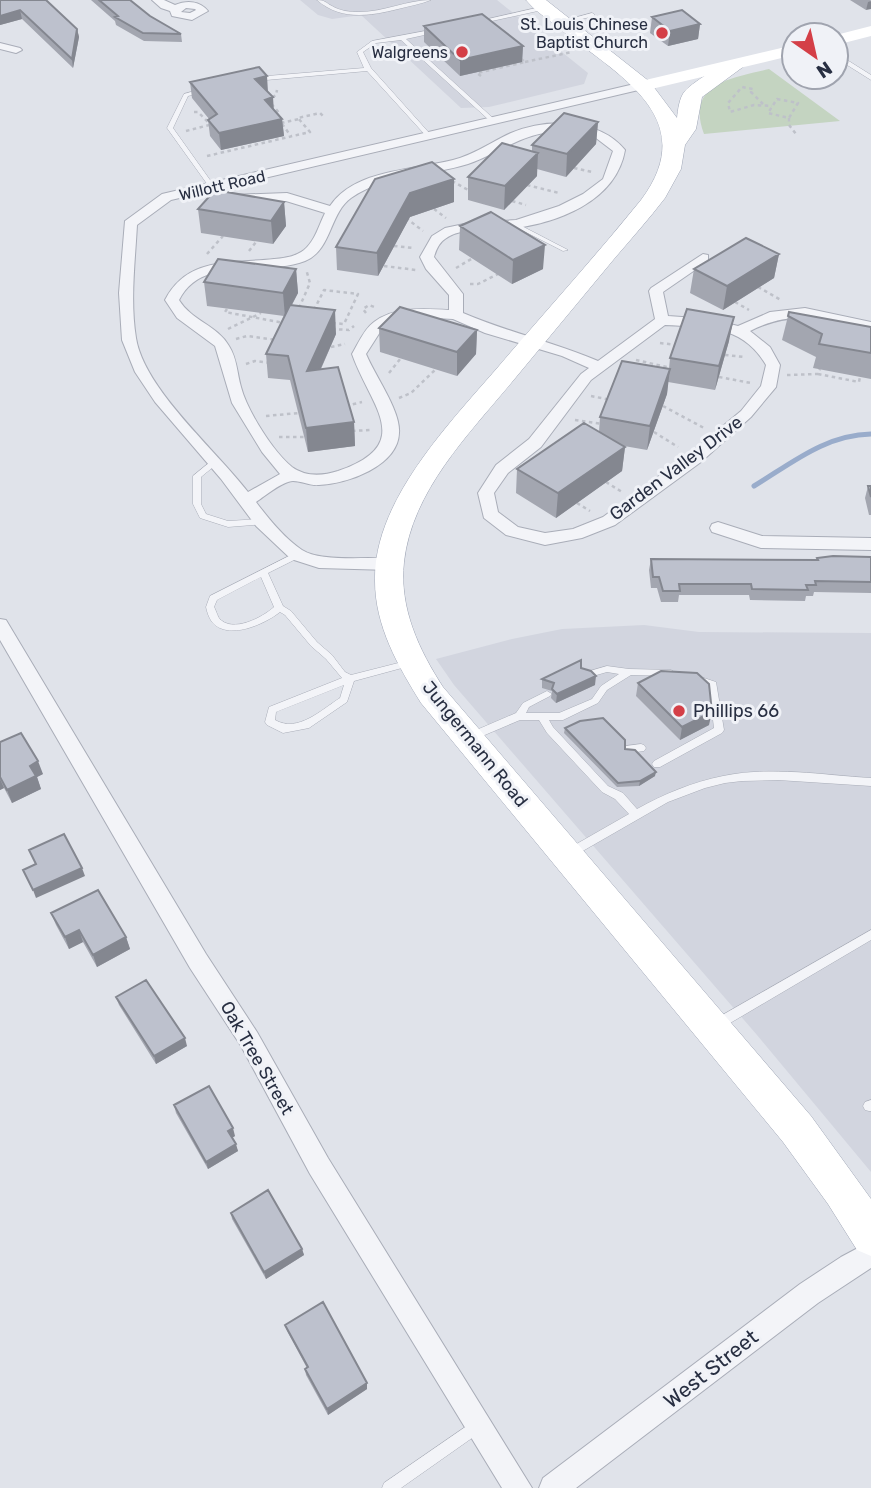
<svg xmlns="http://www.w3.org/2000/svg" width="871" height="1488" font-family="Rubik,sans-serif">
  <style>
    .built { fill: #d2d5df }
    .green { fill: #c4d4c1 }
    .lines { fill: none; stroke-linecap: round; stroke-linejoin: round }
    .stream { stroke: #99accb; stroke-width: 5 }
    .service-casing { stroke: #a9adb8; stroke-width: 1 }
    .minor-casing { stroke: #a9adb8; stroke-width: 2 }
    .primary-casing { stroke: #9fa6b6; stroke-width: 1 }
    .path { stroke: #bec1c9; stroke-width: 2.5; stroke-dasharray: 3.5 3.5; stroke-linecap: butt }
    .service { fill: #f3f4f8; fill-rule: evenodd }
    .minor { fill: #f3f4f8; fill-rule: evenodd }
    .secondary { fill: #fff; fill-rule: evenodd }
    .primary { fill: #fff; fill-rule: evenodd }
    .wall { fill: #a3a6b0 }
    .shaded-wall { fill: #848790 }
    .building { fill: #bdc1cd; stroke: #848790; stroke-width: 2 }
    .poi-dot { fill: #d43f47; stroke: #f0f2f7; stroke-width: 2.5 }
    .labels { text-anchor: middle; stroke-width: 6; stroke-linejoin: round; paint-order: stroke }
    .far-poi-label { font-size: 16px; fill: #282f42; stroke: #f0f2f7; text-anchor: end }
    .far-street-label { font-size: 16px; fill: #282f42; stroke: #f0f2f7 }
    .street-label { font-size: 18px; fill: #282f42; stroke: #f0f2f7 }
    .poi-label { font-size: 18px; fill: #282f42; stroke: #f0f2f7; text-anchor: start }
    .near-street-label { font-size: 21px; fill: #282f42; stroke: #f0f2f7 }
  </style>
  <rect width="100%" height="100%" fill="#e0e3ea"/>
  <path class="built" d="M300,0H497L588,73L584,84L489,107L461,108L361,15L332,19L318,15Z
    M644,625L699,632L871,633V1172L757,1035L454,685L436,659L512,639L562,629Z"/>
  <path class="green" d="M769,69L840,121L704,134C685,83 732,78 769,69Z"/>
  <g class="lines">
    <path class="stream" d="M754,486C792,463 825,435 871,434"/>
    <defs>
      <path id="service" d="M317,0C325,0 326,3 332,6C340,11 350,12 359,12C384,12 407,0 431,0C421,4 409,6 398,9C370,16 341,21 317,0Z
        M545,6L547,7V9L478,24L475,22Z
        M592,13L594,14V16L562,24L559,22Z
        M436,29L439,31L438,32L406,39L494,119V121H490L401,40L376,43L363,52L371,68L431,135V137H427L367,71L255,81L252,79L255,77L364,68L357,52L372,41Z
        M836,53L871,75V80L836,58Z
        M202,89L205,91L204,92L188,96L173,128L215,187L212,189L210,188L167,128L184,94Z
        M512,223H516L568,250L563,251L512,225Z
        M215,458L218,459V463L201,477V504L206,514L228,521L262,519L265,520L266,522L265,524L228,527L200,518L193,504V476Z
        M297,552L301,555L300,557L268,573L283,606L291,611L317,642L332,655L345,672L351,675L410,660L415,663L413,665L354,681L347,702L309,728L283,733L267,725L265,722L269,707L342,678L326,659L311,646L285,615L280,612C265,624 228,641 212,622C209,618 207,612 206,607L210,596ZM261,577L274,607C263,617 232,634 219,618C218,617 215,608 214,607L217,600ZM344,685L340,698C321,710 298,733 275,720L276,712Z
        M607,666L629,669L671,670L676,673L671,676L631,675L607,690L598,703L563,720H549L553,727L608,786L623,793L637,809C664,794 693,782 723,776C771,766 823,775 871,778V786L778,780L742,781L725,783L705,788L668,802L574,856L570,857L566,856L565,853L566,850L629,814L615,799L602,792L547,733L539,720H520L473,740H467L465,737L467,734L516,713L523,703L547,691L552,694L550,696L529,707L526,713H559L592,699L601,686L619,674L607,672L586,678L581,675L583,673Z
        M692,674L716,682L724,730L722,733L660,767H654L652,764L654,761L714,728L709,686L689,679L687,677L689,675Z
        M641,744L644,745L646,748L644,751L629,753L626,752L624,749L626,746Z
        M871,930V940L720,1029L716,1030L712,1029L710,1025L712,1021Z
        M871,1100V1111H869L865,1110L863,1106L865,1102Z
        M477,1419L482,1421L484,1426L482,1431L401,1488H382L384,1483Z"/>
      <path id="minor" d="M152,0H164L175,5C187,0 200,1 208,11L192,20L172,16L170,11L161,8ZM186,8L195,9L196,10L190,13L181,12Z
        M0,43L20,48L22,50L16,53L0,49Z
        M643,82L647,84V88L171,200L137,225C135,262 130,301 136,338C144,389 216,450 248,492L280,474L262,452L232,403L215,346L177,318L165,300C188,256 230,264 274,259C284,258 295,257 304,250C315,241 319,225 325,213L286,201L236,202L230,198L231,195L287,193L330,206C355,169 414,170 453,160C474,155 491,142 511,133C547,118 599,118 625,150C616,202 556,224 508,229C488,232 462,226 445,239C439,243 436,250 434,257L463,294V313C507,332 554,342 598,361L655,319L649,291L651,288L703,254L708,255V261L663,292L668,316L710,319L738,326L770,312L805,308L871,322V331C824,320 796,308 750,331L770,347L780,365L776,387L751,417L701,462L615,525L582,538L545,545L506,535L484,518L478,493L496,465L529,439L581,374L589,368L562,356L485,333L453,319L417,317L399,321L382,329L366,354C375,376 401,411 399,433C398,466 347,484 319,485C310,486 302,481 293,481C283,481 265,496 256,502C268,518 284,538 302,550C320,562 368,557 390,558L399,564L390,570L319,568L291,559L256,526L221,479L155,402L135,372L122,340L119,293L125,221L162,194ZM562,131L596,138L613,151L603,179L583,194L559,206L516,220L469,223L445,228L432,236L420,257L426,269L449,295V310C424,309 395,306 374,322C364,329 358,344 352,354C370,406 417,444 338,471C322,476 306,477 292,467C273,452 247,410 241,387C237,373 237,358 229,346C217,325 192,321 179,300C202,254 264,277 305,261C332,250 329,214 351,198C385,174 430,176 468,164C503,152 522,132 562,131ZM665,325C706,327 743,325 766,365L761,386L741,411L689,454L603,517L573,529L545,533L518,527L498,512L494,493L508,473L541,447L591,380Z
        M718,522L762,536L871,538V550L761,548L712,532L710,528L712,524Z
        M0,619L6,620L206,954L257,1032L328,1158L532,1488H502L310,1174L241,1046L190,968L0,640Z
        M871,1241V1268L818,1303L602,1468L576,1488H539L543,1478L800,1284L841,1257Z"/>
      <path id="primary" d="M526,0H546L650,82L677,118C678,110 679,98 685,91C694,81 732,57 745,60L747,64L702,97L696,129L685,145L681,169L665,198C649,219 631,239 614,259C580,300 546,341 512,382C468,435 412,491 404,562C399,608 419,650 443,687L811,1116L871,1199V1256L857,1250L828,1204L783,1142L421,703C398,666 375,626 375,581C373,496 459,414 510,353C554,302 599,252 641,200C704,116 614,73 555,25C545,17 534,10 526,0Z"/>
    </defs>
    <use href="#service" class="service-casing"/>
    <use href="#minor" class="minor-casing"/>
    <use href="#primary" class="primary-casing"/>
    <path class="path" d="M525,62L572,52
      M481,76L477,73L525,62L520,58
      M777,99L798,103L789,118L768,113Z
      M763,104L751,92L753,89L742,87L728,103L730,112L754,105L772,106
      M194,112H198L211,125
      M276,116L280,114L268,100L276,95L277,90
      M789,118V125L796,134
      M281,123L299,119
      M282,124L291,136
      M186,131L213,124
      M207,156L310,132L298,118L320,113L324,117
      M574,168L592,172
      M452,181L470,191
      M527,185L559,193
      M512,201L526,205
      M434,209L446,218
      M406,218L423,231
      M394,246L413,248
      M249,251L256,242
      M207,254L223,236
      M384,266L416,270
      M456,268L473,258
      M470,284H478L498,274
      M758,287L781,300
      M735,302L749,310
      M299,308L310,283L306,269
      M227,309L225,312L284,323
      M314,310L324,290L358,294L344,324L333,323
      M366,313L363,309L369,305L374,307L372,309
      M228,329L261,313
      M332,329L349,330L354,326
      M236,339L247,336L277,340
      M660,343L677,345
      M331,347L345,344
      M725,355L744,357
      M636,360L671,368
      M246,364L255,361L270,363
      M389,373L401,358
      M818,374L859,382L860,377
      M787,375L818,374L820,369
      M719,377L751,383
      M591,396L611,400
      M399,398L411,393L436,369
      M346,406L362,402
      M663,406L704,428
      M266,416L299,413
      M575,420L602,424
      M352,431L370,430
      M654,432L678,447
      M279,437H305
      M606,482L622,492
      M577,503L590,511"/>
    <use href="#service" class="service"/>
    <use href="#minor" class="minor"/>
    <path class="secondary" d="M871,26V36L836,45V35Z
      M794,45V55L643,91L634,86L637,82Z"/>
    <use href="#primary" class="primary"/>
  </g>
  <path class="wall" d="M0,0L77,29L79,37L73,68L22,19L0,25Z
    M91,0H130L150,16L181,34L182,42L144,41L116,25L115,21Z
    M850,0H871L866,10Z
    M652,17L700,24L698,39L668,46L650,33Z
    M424,26L523,46L522,62L460,76L424,42Z
    M190,82L268,92L274,110L282,119L284,136L221,150L210,136L208,120L209,119L192,98Z
    M598,122L596,144L566,177L537,169V176L504,210L468,200V177L532,151V145Z
    M454,179V202L410,217L378,276L337,270L336,247Z
    M284,202L286,226L273,244L201,233L198,209Z
    M460,226L543,269L512,284L459,250Z
    M779,254L774,278L723,310L690,293L694,269Z
    M296,269L298,293L292,305L336,334L321,369L354,422L355,446L308,452L290,380L268,378L266,354L284,316L207,306L204,282Z
    M788,316L871,327V379L813,368L816,357L782,340Z
    M379,328L477,330L476,354L457,376L380,352Z
    M729,341L715,390L668,382L667,394L647,450L624,446L625,447L622,471L556,518L516,493L517,469L599,432L600,417L669,369L670,358Z
    M868,486H871V515H869L865,498Z
    M871,557V593L814,592L813,596H806L805,601L750,600L749,595H679L678,602H661L657,588H651L649,570L651,559L816,560L817,558Z
    M542,679L595,685L556,703L551,698L552,691L542,688Z
    M638,683L709,725L680,740L636,696Z
    M565,728L625,749L655,776L639,786L617,787L564,733Z
    M0,742L43,774L37,777L41,789L12,803L4,788L0,790Z
    M51,913L126,937L130,949L97,967L83,942L69,949L56,925Z
    M116,997L187,1046L156,1064L119,1005Z
    M174,1105L235,1136L232,1138L238,1151L208,1169L176,1113Z
    M231,1213L302,1249L304,1255L266,1279L232,1219Z
    M285,1325L367,1389L328,1415L306,1375L305,1369L307,1368L287,1331Z"/>
  <path class="shaded-wall" d="M871,1V9L866,10L868,2Z
    M20,10L22,19L0,25V16Z
    M700,24L698,39L668,46L670,31Z
    M77,29L79,37L73,68L72,59Z
    M523,46L522,62L460,76V60Z
    M267,76L268,92L255,79Z
    M273,97L274,113L265,100Z
    M282,119L284,136L221,150L219,133Z
    M598,122L596,144L566,177L567,154Z
    M538,153L537,176L504,210L505,186Z
    M454,179V202L410,217L378,276L377,253L410,193Z
    M284,202L286,226L273,244L271,221Z
    M545,245L543,269L512,284L513,260Z
    M779,254L774,278L723,310L727,286Z
    M296,269L298,293L285,317L283,293Z
    M335,310L336,334L309,395L307,371Z
    M734,317L729,341L715,390L719,366Z
    M477,330L476,354L457,376V352Z
    M670,369L667,394L647,450L650,426Z
    M354,422L355,446L308,452L306,428Z
    M625,447L622,471L556,518L558,493Z
    M596,676L595,685L556,703L557,694Z
    M712,712L709,725L680,740L682,727Z
    M38,761L43,774L37,777L41,789L12,803L7,790L30,766Z
    M656,772L655,776L639,786L640,781Z
    M0,779L4,788L0,790Z
    M82,868L85,876L36,898L33,890Z
    M79,930L83,942L69,949L65,937Z
    M126,937L130,949L97,967L93,955Z
    M185,1038L187,1046L156,1064L154,1056Z
    M233,1128L235,1136L230,1139L228,1131Z
    M236,1144L238,1151L208,1169L206,1162Z
    M302,1249L304,1255L266,1279L264,1272Z
    M367,1383V1389L328,1415L327,1409Z"/>
  <path class="building" d="M0,0H46L77,29L72,59L20,10L0,16Z
    M99,0H130L150,16L181,34L143,33L115,17L118,16Z
    M682,10L700,24L670,31L652,17Z
    M482,14L523,46L460,60L424,26Z
    M259,67L267,76L255,79L273,97L265,100L282,119L219,133L208,120L217,114L190,82Z
    M564,113L598,122L567,154L532,145Z
    M502,143L538,153L505,186L468,177Z
    M432,162L454,179L410,193L377,253L336,247L375,179Z
    M215,190L284,202L271,221L198,209Z
    M491,212L545,245L513,260L460,226Z
    M746,238L779,254L727,286L694,269Z
    M218,259L296,269L283,293L204,282Z
    M290,305L335,310L307,371L338,367L354,422L306,428L288,356L266,354Z
    M400,307L477,330L457,352L379,328Z
    M687,309L734,317L719,366L670,358Z
    M789,312L871,327V353L819,344L822,334L788,316Z
    M622,361L670,369L650,426L600,417Z
    M584,423L625,447L558,493L517,469Z
    M868,486H871V497Z
    M833,556L871,557V582L815,581L816,585H806L808,590L752,589L751,584H679L680,591H663L659,577H653L651,559L818,560L817,558Z
    M581,660V668L591,671L596,676L557,694L552,689L554,683L542,679Z
    M661,671L697,673L709,684L712,712L682,727L638,683Z
    M603,718L625,740V749L635,750L656,772L640,781L618,783L565,728L580,721Z
    M21,733L38,761L30,766L36,776L7,790L0,777V742Z
    M64,834L82,868L33,890L23,870L36,864L29,850Z
    M98,890L126,937L93,955L79,930L65,937L51,913Z
    M146,980L185,1038L154,1056L116,997Z
    M209,1086L233,1128L228,1131L236,1144L206,1162L174,1105Z
    M268,1190L302,1249L264,1272L231,1213Z
    M323,1302L367,1383L327,1409L305,1369L308,1367L285,1325Z"/>
  <g class="poi-dot">
    <circle cx="662" cy="33" r="7"/>
    <circle cx="462" cy="52" r="7"/>
    <circle cx="679" cy="711" r="7"/>
  </g>
  <g class="labels">
    <g class="far-poi-label">
      <text x="648" y="30">St. Louis Chinese<tspan x="648" dy="18">Baptist Church</tspan></text>
      <text x="448" y="58">Walgreens</text>
    </g>
    <g class="far-street-label">
      <text transform="translate(222 185) rotate(-13)" y="6">Willott Road</text>
    </g>
    <g class="street-label">
      <text transform="translate(676 468) rotate(-37)" y="6">Garden Valley Drive</text>
      <text transform="translate(475 744) rotate(51)" y="6">Jungermann Road</text>
      <text transform="translate(257 1058) rotate(60)" y="6">Oak Tree Street</text>
    </g>
    <g class="poi-label">
      <text x="693" y="717">Phillips 66</text>
    </g>
    <g class="near-street-label">
      <text transform="translate(711 1369) rotate(-38)" y="7">West Street</text>
    </g>
  </g>
  <g transform="translate(815 56) rotate(146)"><circle r="33" fill="#f0f2f7" stroke="#a0a4af" stroke-width="2"/>
  <path d="M0-5L12 26L0 18L-12 26Z" fill="#d43f47"/>
  <text y="-10" font-size="19" font-weight="bold" text-anchor="middle" fill="#282f42">N</text>
  </g>
</svg>
